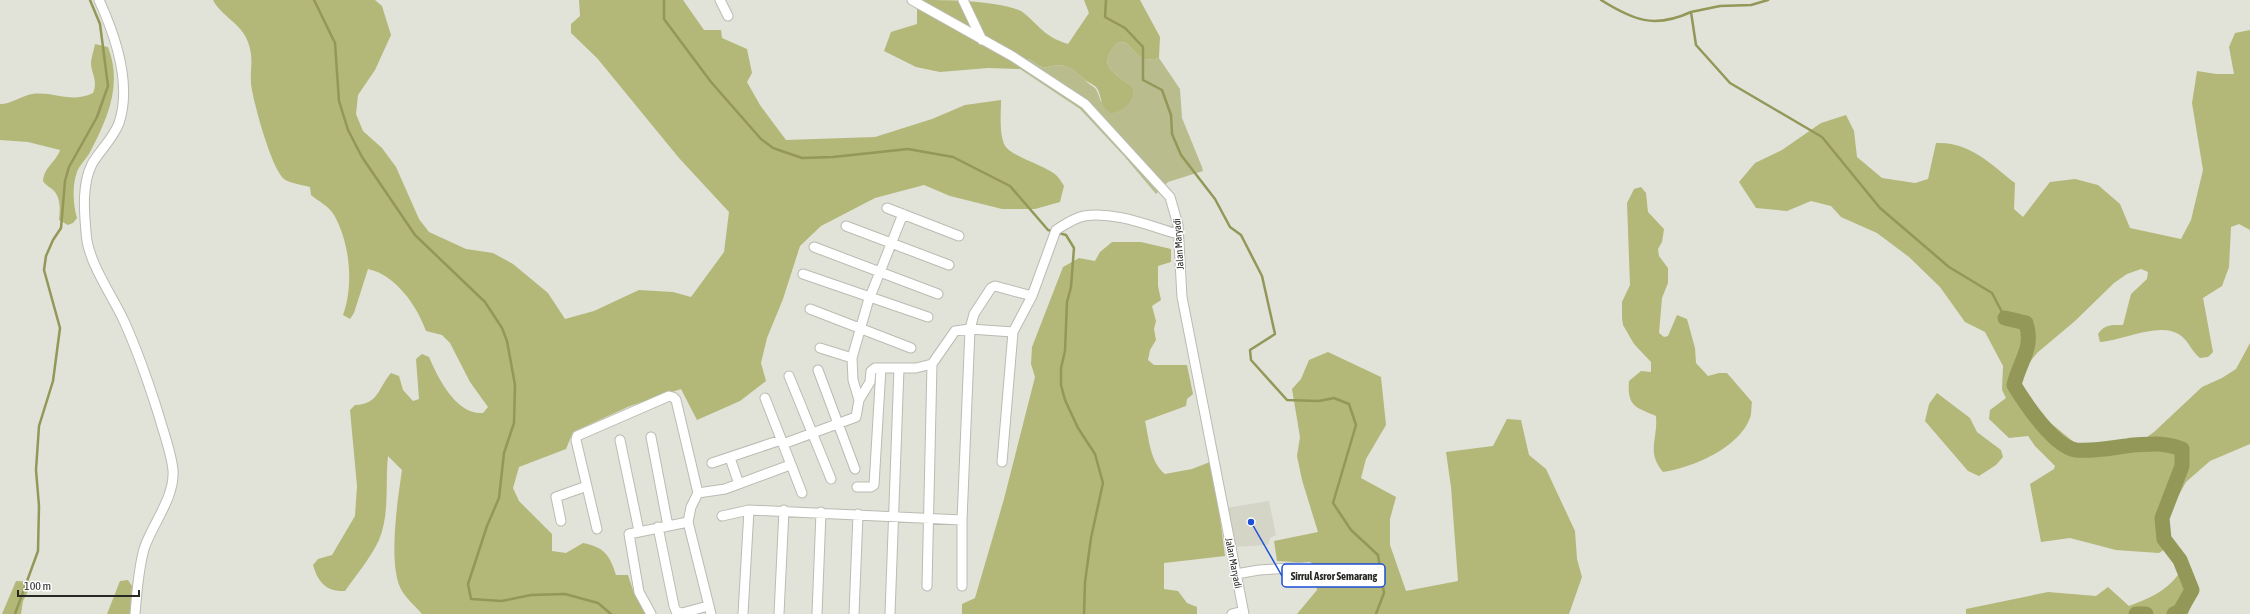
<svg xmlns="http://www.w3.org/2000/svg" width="2250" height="614" font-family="'Asap Condensed',sans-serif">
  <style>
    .built { fill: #d4d5c6 }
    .green { fill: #b9bd8d }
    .forest { fill: #b3b778 }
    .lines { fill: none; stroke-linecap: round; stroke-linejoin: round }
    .stream { stroke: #939758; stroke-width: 2.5 }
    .river { stroke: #939758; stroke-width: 15 }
    .minor-casing { stroke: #babbb2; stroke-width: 11 }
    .minor { stroke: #fff; stroke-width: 9 }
    .labels { text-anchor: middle; stroke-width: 3; stroke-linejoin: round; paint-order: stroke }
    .street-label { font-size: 10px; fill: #282925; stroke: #fff }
    .leader { fill: none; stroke: #1d4ed8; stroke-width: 1.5 }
    .callout-dot { fill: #1d4ed8; stroke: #fff; stroke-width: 1.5 }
    .callout { fill: #fff; stroke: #1d4ed8; stroke-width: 1.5 }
    .callout-label { font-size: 11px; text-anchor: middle; font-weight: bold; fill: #282925 }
  </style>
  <rect width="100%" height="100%" fill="#e1e3d9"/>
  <path class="built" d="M1269,501L1276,535L1270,538L1268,545L1233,547L1226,508Z"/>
  <path class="green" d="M1125,42C1139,54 1138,63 1159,58L1180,89L1182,118L1202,167L1203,171L1168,182L1156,194L1124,156L1080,109L1020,69L1029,59L1043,68C1064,63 1068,64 1083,78C1095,91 1095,82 1101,102L1127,83C1110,69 1098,66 1117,43Z"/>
  <path class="forest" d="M213,0H375L382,6L391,35L375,70L358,95L356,114L363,131L382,148L396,167L419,219L429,232L466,249L493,253L513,264L548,293L565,319L594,311L639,290L673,292L691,297L724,252L729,212L679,158L597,58L571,33V24L580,16L579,0H683L704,30H721L722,38L747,49L752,73L747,82L760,105L786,140L875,137L932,119L965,105L1001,100C1001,114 999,131 1004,144C1010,157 1046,165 1057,176C1060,179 1062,183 1064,186L1060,202L1035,209H1002L950,196L924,185L875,198L821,226L800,246L783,299L767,338L761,363L766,381L740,401L697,420L681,389L630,406L573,432L566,449L519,467L513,488L519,501L552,534V551L566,553L583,543C604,547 610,555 616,575H628L634,593L646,614H422C416,607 407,599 402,591C387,567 398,498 402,470L388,456C385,483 390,514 379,540C370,559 356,575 345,591C326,592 318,582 313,565L318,559L332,555L355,516L357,486L350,410L355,405C379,404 378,388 391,373L399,376L403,390L413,401L419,399L416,359L422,354L429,357C438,378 456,415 483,413L488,407L470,382L450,343L442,335L426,331C417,306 396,275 368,269L354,313L350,319L343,315C354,285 350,243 334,215C329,206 318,201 311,195L310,187C303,185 289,183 284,179C271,168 253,101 251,84C250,67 254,59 248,42C242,24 221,16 213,0Z
    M917,0C947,0 995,0 1021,11C1040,25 1042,36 1068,44L1089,13L1084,0H1140L1160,37L1159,58C1138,63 1139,54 1125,42L1117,43C1094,70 1117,71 1133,89C1134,102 1123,111 1111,113C1098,105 1103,96 1096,87C1092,83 1086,82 1083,78C1068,64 1063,63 1043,68L1029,59L1020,69L988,68L940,72L916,67L884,51L891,32L917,24Z
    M2250,30V230L2239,224L2231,227L2229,267L2222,286L2203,298L2213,352L2208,357L2200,358C2191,351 2189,341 2180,335C2161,321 2122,341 2100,342L2098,334C2105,324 2111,325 2123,325L2131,294L2147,279L2148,272L2141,269L2127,274L2114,283L2075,321L2037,353L2022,372L2021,378L2022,386L2042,416L2075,443L2098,446L2147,437L2154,432L2202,387L2222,378L2236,369L2250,343V444L2210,461L2186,482L2166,518L2171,545L2159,553L2116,550L2070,538L2041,542L2030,484L2054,469L2055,466L2035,446L2028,436L2009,438L1989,419L1990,410L2006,398L2002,390L2003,366L1985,332L1965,322L1940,287L1909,257L1877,233L1841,217L1831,206L1811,201L1787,211L1756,208L1739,182L1755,163L1782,150L1821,123L1846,115L1854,131L1857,157L1882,178L1915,183L1928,179L1936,143C1969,141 1991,164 2015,183L2014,209L2023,217L2050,182L2075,179L2098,185L2120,204L2130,228L2181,239L2191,220L2203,170L2192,103L2197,71L2216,74H2234L2229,47L2235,33Z
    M95,44L108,47C123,85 107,120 89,154C85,160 79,166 77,172C72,185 73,205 77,218L73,223L68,225L59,220C60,211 61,200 55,192C52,188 46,186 43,181C44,167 56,162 60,150L28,142L0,140V104C12,104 21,96 32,94C55,91 70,104 93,93C98,81 92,75 91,64C91,58 94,50 95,44Z
    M1641,187L1646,193L1648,212L1664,229L1662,242L1658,249L1659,256L1668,268V283L1662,298L1659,333L1664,337L1668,336L1677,315L1687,319L1695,348L1696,363L1708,376L1719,373H1727L1752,402C1751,407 1752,413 1750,418C1739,448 1692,468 1663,472C1646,451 1658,441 1656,416C1635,407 1627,406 1629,381L1641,371L1651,372V362L1634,344L1623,325L1622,318V302L1630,285L1627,203L1634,189Z
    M1112,242H1141L1171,249V262L1158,266V286L1161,300L1152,306L1156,321L1154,329L1156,340L1150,350L1148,360L1154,365H1187L1193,394L1187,399L1186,406L1145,421C1149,439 1150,462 1165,474L1192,469L1210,462L1216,486L1225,556L1164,563V589L1178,591L1187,603L1197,607V614H962V604L975,598L1004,499L1035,377L1031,364L1032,347L1063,267L1079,258L1095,261L1100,252Z
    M1328,352L1381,377L1386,425L1366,459L1361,478L1396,497L1390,519V545L1406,591L1458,581L1451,487L1446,452L1493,446L1507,419L1521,420L1529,455L1546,469L1575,531L1577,559L1582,577L1569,614H1297L1317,590L1312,563L1277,561L1274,541L1318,532L1302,480L1297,456L1300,437L1292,389L1301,379L1309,360Z
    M1937,393L1970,418L1977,432L2001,450L2003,457L1996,465L1979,476L1968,471L1925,421L1929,404Z
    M2188,574L2195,596L2188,614H1966V609L2048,592L2096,596L2108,587L2129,606C2148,599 2165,592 2178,575Z
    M128,580L132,586L130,614H107L120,581Z
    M16,581L33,582L23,601L21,614H2Z"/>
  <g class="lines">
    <path class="stream" d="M314,0L335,43L339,101L348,130L362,157L415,235L485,302L502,328L507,341L515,385L514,423L504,453L499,498L487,526L468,584L471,599L502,601L531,595L565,594L598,603L611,614
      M664,0V19L711,82L761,139L773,148L802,158L833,157L908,149L953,157L1010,186L1048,230L1066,235L1074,248L1071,287L1067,302L1065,351L1061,368V385L1065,400L1078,428L1095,454L1103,483L1091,538L1085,582L1084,614
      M1106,0L1105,17L1125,28L1143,47V80L1162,90L1171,115L1172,134L1181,155L1215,199L1230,227L1241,235L1262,276L1275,334L1250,350L1251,360L1287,400L1319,401L1334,398L1349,404L1356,425L1333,503L1351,530L1378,555L1384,593L1376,614
      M1601,0C1633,20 1654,29 1691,12
      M1768,0L1751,5L1720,6L1691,12L1696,45L1730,83L1822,137L1880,208L1949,267L1992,293L2005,318
      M15,614L38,551L39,506L36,470L39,426L53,381L60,328L44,270L46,256L53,240L61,228L65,181L69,167L97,117L108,86L100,24L90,0"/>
    <path class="river" d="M2005,318L2026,323C2034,348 2020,360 2014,385C2025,403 2054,447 2076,450C2095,452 2115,447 2134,445C2153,444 2164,442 2182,449V466L2162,518L2164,539L2180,560L2192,590L2180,611L2174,614
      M2136,614H2146"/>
    <defs>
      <path id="minor" d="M99,0C116,37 132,84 119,123C113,139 100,150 92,164C82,184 84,210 86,232C87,261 112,295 124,321C138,352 149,384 159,416C164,434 171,452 173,470C175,498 152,524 144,549C138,571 137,592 135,614
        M720,0L728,16
        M912,0L1012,56L1085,104L1170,197L1178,225L1182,297L1244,614
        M963,0L982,40
        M887,208L959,236
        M846,226L949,265
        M814,247L938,294
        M803,274L928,317
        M810,309L911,348
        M820,348L852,358
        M818,370L855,469
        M789,376L831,479
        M765,398L783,444
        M859,400L853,380L852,358L868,302L903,214
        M651,437L668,526
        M620,440L639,531
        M730,458L739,484
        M1002,462L1013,332L1032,296L1056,230C1064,225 1074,218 1084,216C1115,211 1149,226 1178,234
        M712,463L781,440
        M857,487H871L874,485L881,368
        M802,493L783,444L856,417L859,400L870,382L871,371L875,368H899
        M722,516L749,510
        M561,521L556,497L587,486
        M658,527L674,606L676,611L683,614
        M597,529L576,440L577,436L669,396L673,397L676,400L698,493
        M1236,574L1259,570L1309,567
        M927,586L932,364L955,331L970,329L1013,332
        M962,586V520
        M682,613L708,606
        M651,614L639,592L629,534L688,522
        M711,614L688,522L691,507L698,493L725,489L790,465
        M743,614L749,510L962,520L970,329L974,314L991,288L995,286L1032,296
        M779,614L784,510
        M817,614L821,512
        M854,614L858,514
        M890,614L899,368H916L932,364
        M1232,614L1243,611"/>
    </defs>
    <use href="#minor" class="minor-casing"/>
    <use href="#minor" class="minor"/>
  </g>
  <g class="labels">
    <g class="street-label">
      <text transform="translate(1178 244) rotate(-94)" y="4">Jalan Maryadi</text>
      <text transform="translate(1234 563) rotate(79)" y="4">Jalan Maryadi</text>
    </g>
  </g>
  <path class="leader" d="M1251 522L1282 576"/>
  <circle class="callout-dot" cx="1251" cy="522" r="4"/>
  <rect class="callout" x="1282" y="564" width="103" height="23" rx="4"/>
  <g class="callout-label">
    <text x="1334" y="580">Sirrul Asror Semarang</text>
  </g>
  <path d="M18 590v6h121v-6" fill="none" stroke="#282925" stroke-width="2"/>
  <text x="24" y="590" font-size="12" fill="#282925" stroke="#ffffff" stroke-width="3" paint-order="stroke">100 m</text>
</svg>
